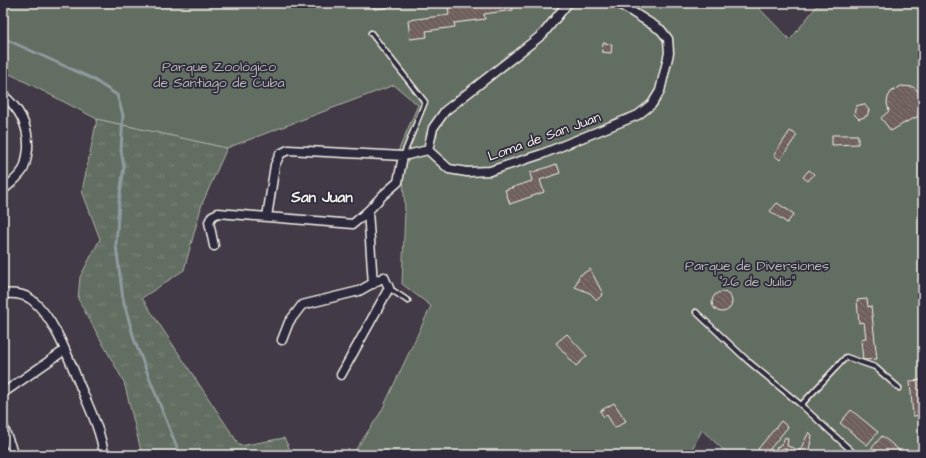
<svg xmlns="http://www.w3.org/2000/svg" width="926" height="458" font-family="'Architects Daughter',sans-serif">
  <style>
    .grass { fill: url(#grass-tufts); stroke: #acb0a5 }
    .green { fill: #636e62; stroke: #acb0a5 }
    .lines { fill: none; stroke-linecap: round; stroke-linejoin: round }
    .stream { stroke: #8d9ba0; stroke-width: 3 }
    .building { fill: url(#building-back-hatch); stroke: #f4f1e8 }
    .service-casing { stroke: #f4f1e8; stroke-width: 7 }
    .minor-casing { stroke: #f4f1e8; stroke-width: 11 }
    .service { stroke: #2f2a3d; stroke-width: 4 }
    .minor { stroke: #2f2a3d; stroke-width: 8 }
    .labels { text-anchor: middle; stroke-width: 3.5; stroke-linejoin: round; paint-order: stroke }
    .park-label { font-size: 14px; fill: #b3b6ac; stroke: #2f2a3d }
    .street-label { font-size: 14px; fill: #f4f1e8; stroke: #2f2a3d }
    .neighbourhood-label { font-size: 15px; font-weight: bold; fill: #f4f1e8; stroke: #2f2a3d }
  </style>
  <defs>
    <pattern id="grass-tufts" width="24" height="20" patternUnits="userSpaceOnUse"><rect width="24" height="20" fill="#636e62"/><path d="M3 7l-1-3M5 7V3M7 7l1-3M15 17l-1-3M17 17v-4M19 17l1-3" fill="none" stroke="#7a8378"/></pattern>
    <pattern id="building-back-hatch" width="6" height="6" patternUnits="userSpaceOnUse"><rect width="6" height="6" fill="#6e5f5c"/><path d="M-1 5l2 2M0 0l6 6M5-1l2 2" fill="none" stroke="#837673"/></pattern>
  </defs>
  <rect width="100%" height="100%" fill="#423a46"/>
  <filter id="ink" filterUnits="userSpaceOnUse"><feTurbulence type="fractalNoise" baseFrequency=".025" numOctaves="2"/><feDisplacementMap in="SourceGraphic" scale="8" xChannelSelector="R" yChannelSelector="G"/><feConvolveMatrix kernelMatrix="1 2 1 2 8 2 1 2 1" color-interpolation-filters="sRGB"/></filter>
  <g filter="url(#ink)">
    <path class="grass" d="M97,119L227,148L202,204L184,270L142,298L240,446L284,438L293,455H142L124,382L78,299L80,277L100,239L82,191Z"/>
    <path class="green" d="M3,3H754L790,40L819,3H923V455H729L702,430L689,455H352L381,412L431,306L402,284L405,211L402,161H409L411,154H397L418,105L394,85L227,148L97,119L12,75L3,74Z"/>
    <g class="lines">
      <path class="stream" d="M3,38L91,78L117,95L123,115L121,150L124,167L119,202L116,245L123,299L135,342L180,455"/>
    </g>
    <path class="building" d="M374,3H387V8L374,9Z
      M476,3H512L513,10L484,14L485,19L454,23L455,27L426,31L427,37L410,39L408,20L449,15L448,7Z
      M603,43L612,44L611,53L602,52Z
      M901,86L913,87L918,91L923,101V107L917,117L906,122L891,131L881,118L889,111L887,103L888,97L891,92Z
      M864,104L869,110L867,116L859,119L854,114L856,106Z
      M790,131L797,135L780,160L774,155Z
      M832,135H858V144L832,145Z
      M557,164L560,173L540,180L544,192L510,204L505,190L532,181L530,173Z
      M809,170L814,174L808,181L803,177Z
      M777,203L794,214L787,223L770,211Z
      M590,269L603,294L597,300L590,293L575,287L579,276Z
      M712 302a10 10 0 1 1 20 0a10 10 0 1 1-20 0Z
      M867,299L868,307L871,306L877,359L863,360L861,339L866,338L864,322L859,323L857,300Z
      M567,334L587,356L576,366L556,343Z
      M923,380V415L913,416L910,381Z
      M614,403L626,421L615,428L607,415L604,417L600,411Z
      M851,410L878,432L867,445L840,423Z
      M781,421L788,427L765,455L758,449Z
      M809,432L812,435L808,455H790L785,448L778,450L776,448L782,444L785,437L788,439L787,446L794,448L799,452Z
      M882,436L899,450L894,455H879L871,449Z"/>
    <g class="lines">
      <defs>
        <path id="service" d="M371,33L425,102L403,156
          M389,288L408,301
          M696,312L748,361L801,405L856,455
          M801,405L846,357L875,367L899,388"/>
        <path id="minor" d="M3,95C20,109 29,127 28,149C27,156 26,165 23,170C17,179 10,184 3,190
          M428,150L449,169L467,172L490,171L542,154L638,115L652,104L660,91L669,53L668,39L661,30L618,3
          M428,150L433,128L445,111L543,34L568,3
          M368,211L373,284
          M267,217L275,165L280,154L288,150L403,156L428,150
          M214,246L209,222L212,216L218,213L353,224L368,211L383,195L398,182L403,156
          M3,294C13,293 23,293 32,300C55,318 70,362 81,388C90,409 101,432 104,455
          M282,340L289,322L302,305L359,291L384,277L389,288L341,375
          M3,393L65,350
          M3,426L14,455"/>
      </defs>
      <use href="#service" class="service-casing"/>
      <use href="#minor" class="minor-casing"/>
      <use href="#service" class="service"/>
      <use href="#minor" class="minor"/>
    </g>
  </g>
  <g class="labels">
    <g class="park-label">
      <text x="219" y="71">Parque Zoológico<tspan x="219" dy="16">de Santiago de Cuba</tspan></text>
      <text x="757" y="270">Parque de Diversiones<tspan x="757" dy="16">"26 de Julio"</tspan></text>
    </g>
    <g class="street-label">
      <text transform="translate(544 136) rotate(-20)" y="5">Loma de San Juan</text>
    </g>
    <g class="neighbourhood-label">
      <text x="322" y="202">San Juan</text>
    </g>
  </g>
  <rect width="926" height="458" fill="none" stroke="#2f2a3d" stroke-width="16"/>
  <rect x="8" y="8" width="910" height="442" fill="none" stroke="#f4f1e8" stroke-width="1.5" filter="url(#ink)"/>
</svg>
